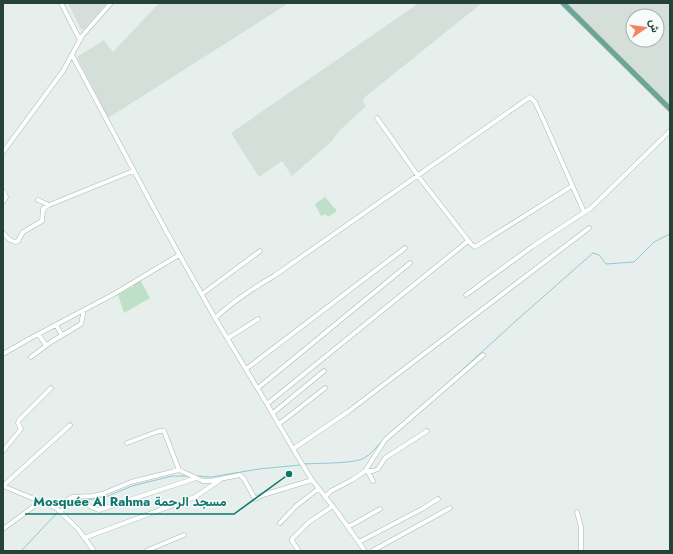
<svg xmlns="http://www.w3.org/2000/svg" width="673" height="554" font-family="Jost,Vazirmatn,sans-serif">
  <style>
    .built { fill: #d4dfda; fill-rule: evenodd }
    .green { fill: #bfe0c8 }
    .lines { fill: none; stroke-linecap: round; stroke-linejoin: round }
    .stream { stroke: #8ec9d4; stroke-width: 1 }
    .minor-casing { stroke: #a8b8b2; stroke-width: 5 }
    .major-casing { stroke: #c2cac8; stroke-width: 6 }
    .minor { stroke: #fff; stroke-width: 4 }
    .major { stroke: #6aa596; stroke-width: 5 }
    .leader { fill: none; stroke: #0f766e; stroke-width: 1.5 }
    .callout-dot { fill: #0f766e; stroke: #f7fbf9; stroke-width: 1.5 }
    .callout-label { font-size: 13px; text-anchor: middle; font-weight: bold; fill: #0f766e; stroke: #f7fbf9; stroke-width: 3; stroke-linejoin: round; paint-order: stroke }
  </style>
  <rect width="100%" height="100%" fill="#e6efeb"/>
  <path class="built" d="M68,3H107L83,30L80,28Z
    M159,3H289L108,118L77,57L104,40L113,52Z
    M419,3H482L365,97L363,102L366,106L339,131L332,141L292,176L282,161L259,177L231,133Z
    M563,3H670V105L663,97L660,99ZM633,16H657V40H633Z"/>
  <path class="green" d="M325,197L337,211L328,217L326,214L321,216L315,204Z
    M140,280L150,298L124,313L118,295L129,288L133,287V285Z"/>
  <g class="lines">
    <path class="stream" d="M439,391L518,319L593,253L599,255L606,264L634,262L654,242L670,234
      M303,464C317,463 354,464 364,458C372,454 376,447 382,441
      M198,476L211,477L259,469L300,465
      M60,509L73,499H80L88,500L108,496L132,486L172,476H189
      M21,551L58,512"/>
    <defs>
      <path id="minor" d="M61,3L80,40
        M72,55L165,229L215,318L267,404L299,459L312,480L338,513L365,551
        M377,118L418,176L471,244L475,247L572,186
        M3,152L63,71L82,36L111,3
        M3,191L6,197L3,202
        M38,200L49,205
        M3,233L10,240L15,242L18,241L23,232L42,221L43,209L49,205L133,171
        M202,294L260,251
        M466,295L533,246L591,208L670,131
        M215,318C233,302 253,288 274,276L530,97L535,102L542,117L584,212
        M56,325L62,335
        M38,334L46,345
        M228,338L258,319
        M3,354L29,339L114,294L179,255
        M31,357L51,342L81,324L84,310
        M246,369L405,248
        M258,388L410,263
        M267,404L468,241
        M273,413L324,371
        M279,424L325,388
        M127,443L159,431H164L179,470
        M293,449L349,411L589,228
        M3,451L21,429L18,423L19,420L51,388
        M365,471H373L378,469L385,458L427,431
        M368,472L373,481
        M3,486L56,508L78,529L94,551
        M3,486L70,425
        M325,497L331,491L352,480L365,471L385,440L483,355
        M55,507L72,497L92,496L102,494L131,482L179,470L203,481H210L240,475L244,479L255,499L263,495L312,480
        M61,511C78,494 81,504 99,510L196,478
        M577,512L581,527V551
        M280,523L296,506L318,489
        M348,527L380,509
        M3,529L33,507L39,501
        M84,538L195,497L220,480
        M359,542L422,509L438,499
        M146,551L184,535
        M299,551L292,541V539L309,522L333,506
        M372,551L450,508"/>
      <path id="major" d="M563,3L670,109"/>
    </defs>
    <use href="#minor" class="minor-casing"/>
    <use href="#major" class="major-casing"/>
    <use href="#minor" class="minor"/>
    <use href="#major" class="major"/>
  </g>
  <path class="leader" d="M289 474L234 514H25"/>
  <circle class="callout-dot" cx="289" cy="474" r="4"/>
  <g class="callout-label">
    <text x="130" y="506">Mosquée Al Rahma مسجد الرحمة</text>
  </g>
  <rect width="673" height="554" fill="none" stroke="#24423a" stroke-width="8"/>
  <g transform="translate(645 28) rotate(77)"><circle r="19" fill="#f7fbf9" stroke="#a3b1ad"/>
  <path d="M0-3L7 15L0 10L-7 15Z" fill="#f4845f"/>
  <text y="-6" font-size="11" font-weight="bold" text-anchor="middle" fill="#24423a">ش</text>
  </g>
</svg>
